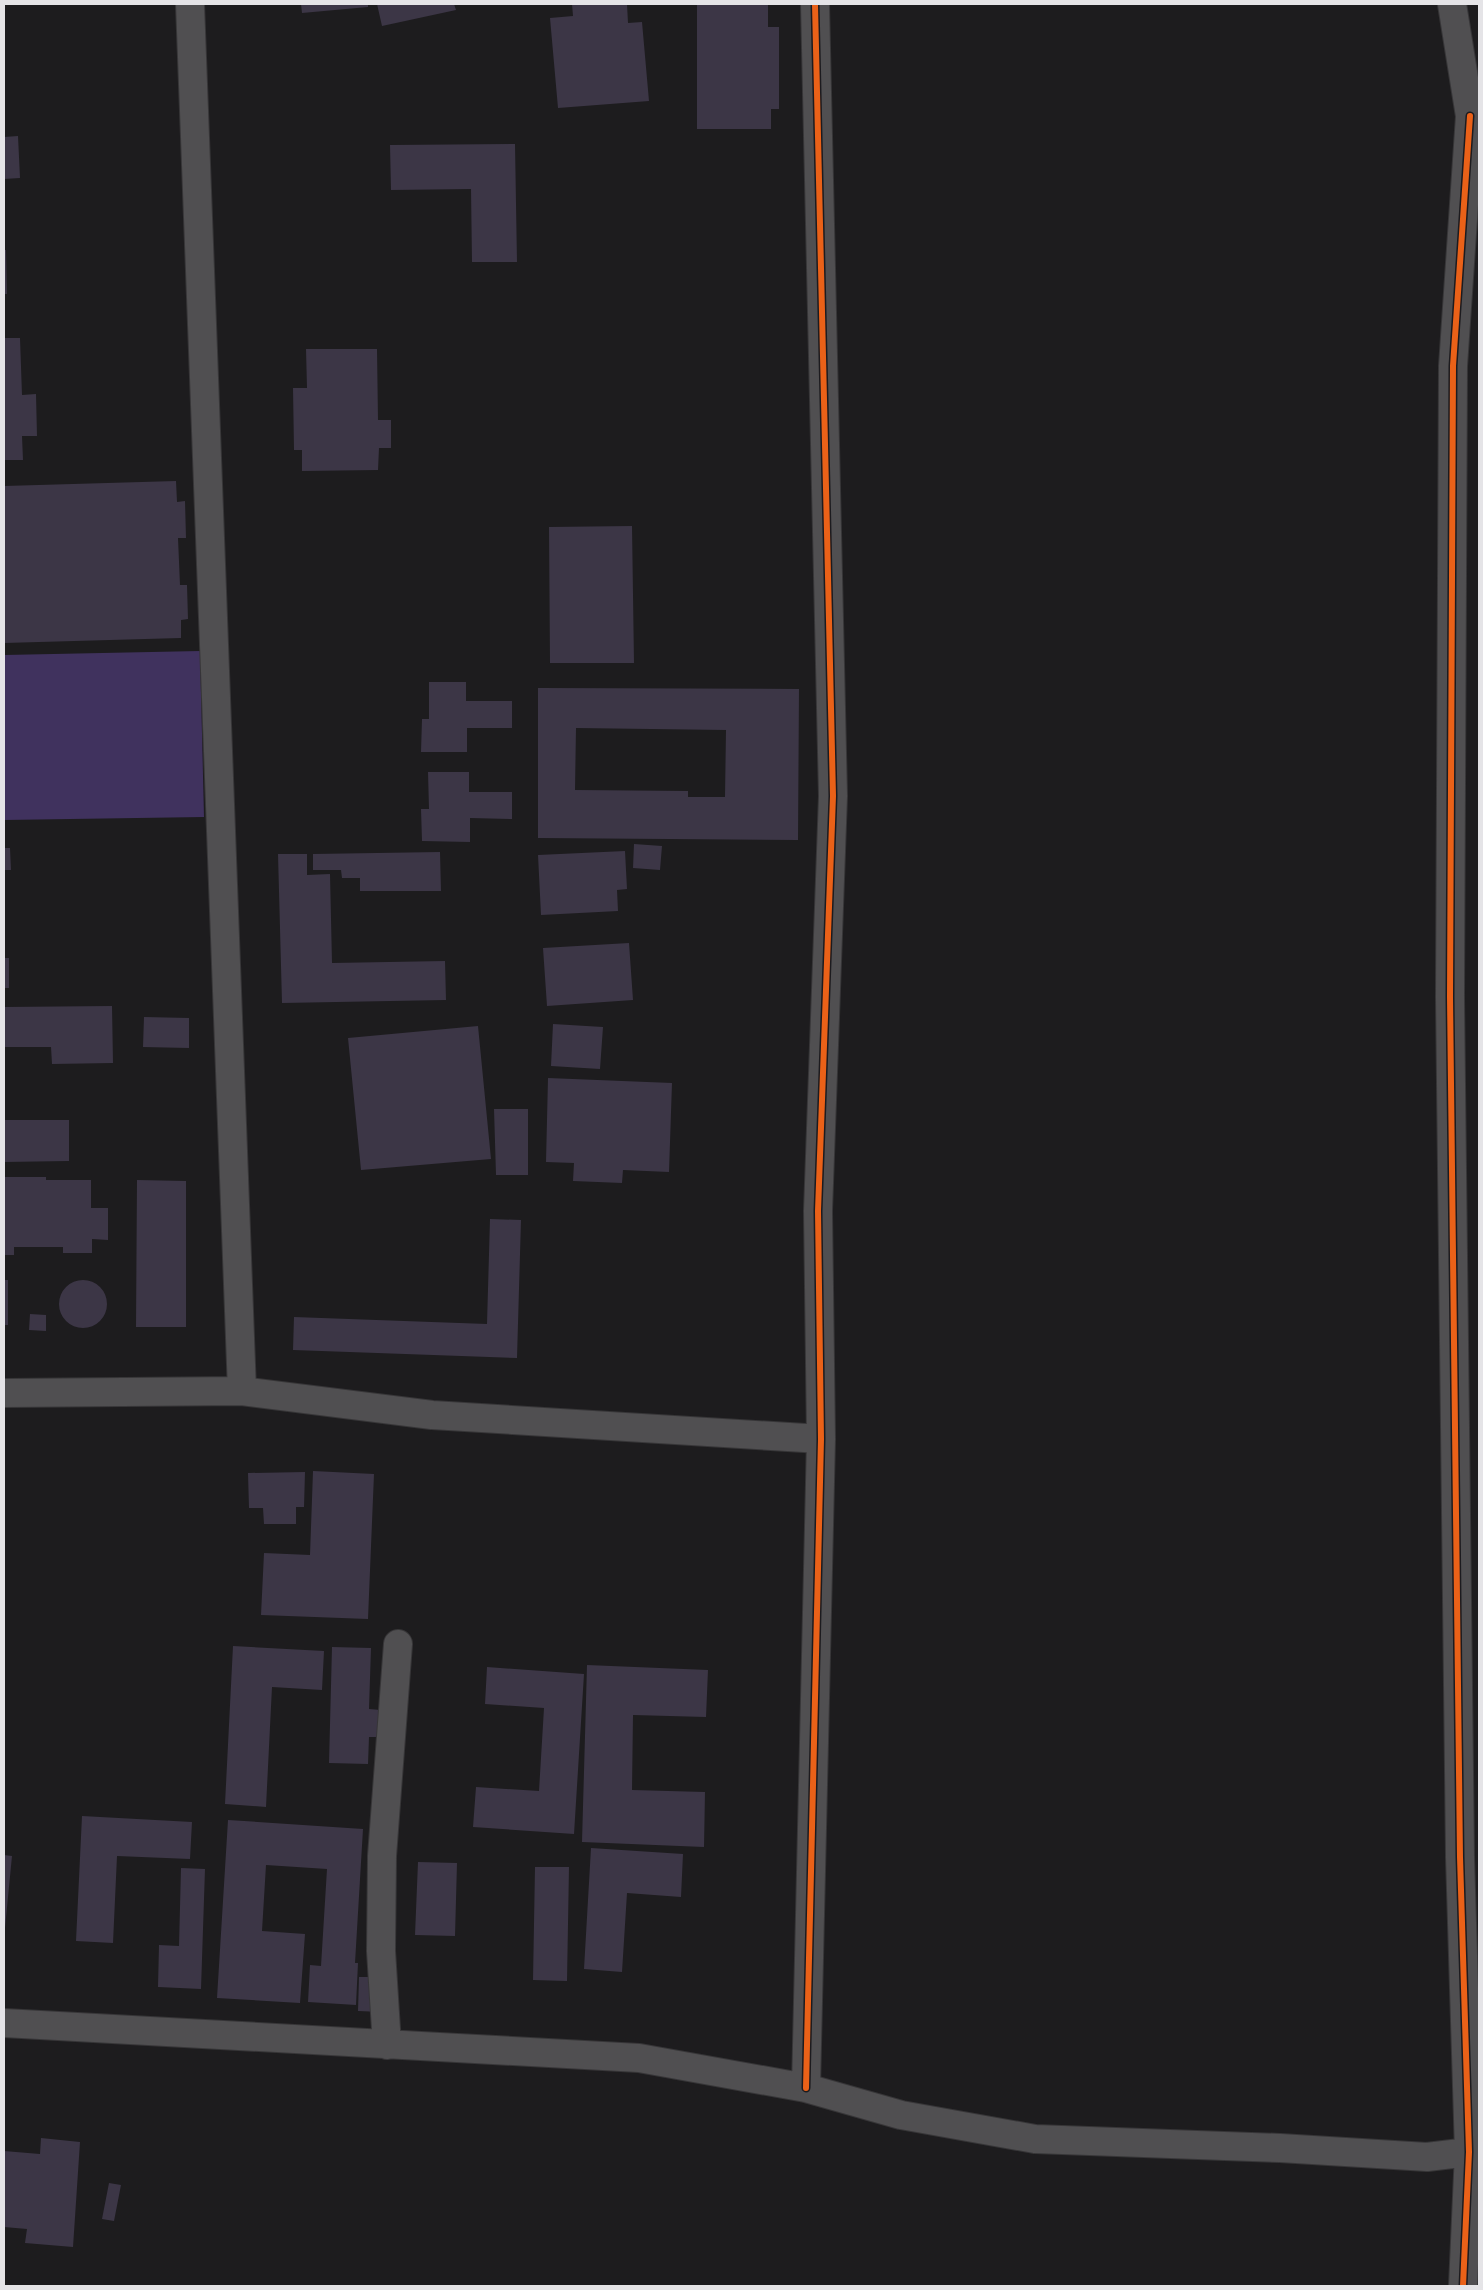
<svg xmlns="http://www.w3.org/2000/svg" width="1483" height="2290" font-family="'Golos Text',sans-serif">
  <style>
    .green { fill: #40325e }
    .building { fill: #3c3646; fill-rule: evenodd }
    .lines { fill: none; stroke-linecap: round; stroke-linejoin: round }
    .street-casing { stroke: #373638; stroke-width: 30 }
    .street { stroke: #504f51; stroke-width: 28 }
    .cycleway-casing { stroke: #1c1b1f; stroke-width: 9 }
    .cycleway { stroke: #ea6118; stroke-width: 6 }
  </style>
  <rect width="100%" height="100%" fill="#1d1c1e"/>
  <path class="green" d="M200,651L204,817L4,820V655Z"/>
  <path class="building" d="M301,4H368V7L302,13Z
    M377,4H454L456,10L382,26Z
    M572,4H627L628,23L642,22L649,101L558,108L550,18L573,16Z
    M697,4H768V27H779V109H771V129H697Z
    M18,136L20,178L4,179V137Z
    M515,144L517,262H472L471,189L391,190L390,145Z
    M4,250H6L7,294H4Z
    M4,338H20L22,395L36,394L37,436H22L23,460H4Z
    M306,349H377L378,420H391V448H379L378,470L302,471V450H294L293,388H307Z
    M176,481L177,502L185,501L186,538H178L180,585H187L188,619L181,620V638L4,643V486Z
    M632,526L634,663H550L549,527Z
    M429,682H466V701H512V728H467V752H421L422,719H429Z
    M538,688L799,689L798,840L538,838ZM576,728L726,730L725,797H688V791L575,790Z
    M428,772H469V792H512V819L470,818V842L422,841L421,809H429Z
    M634,844L662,846L660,870L633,868Z
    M4,848H10L11,870H4Z
    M625,851L627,889L617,890L618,911L541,915L538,855Z
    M440,852L441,891H360V878H342L341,870H313V854Z
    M278,854H307V875L330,874L332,963L445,961L446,1000L282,1003Z
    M629,943L633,1000L547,1006L543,948Z
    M4,958H9V988H4Z
    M112,1006L113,1063L52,1064L51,1047H4V1007Z
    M144,1017L189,1018V1048L143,1047Z
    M553,1024L603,1027L600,1069L551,1066Z
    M478,1026L491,1159L361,1170L348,1038Z
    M548,1078L672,1083L669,1172L623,1170L622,1183L573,1181L574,1163L546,1162Z
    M494,1109H528V1175H496Z
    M4,1120H69V1161L4,1162Z
    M4,1177H46V1180H91V1208H108V1240L92,1239V1253H63V1247H14V1255H4Z
    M137,1180L186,1181V1327H136Z
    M490,1219L521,1220L517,1358L293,1350L294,1317L487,1324Z
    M59 1304a24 24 0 1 1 48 0a24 24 0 1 1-48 0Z
    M4,1280H8V1325H4Z
    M30,1314L46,1315V1331L29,1330Z
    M313,1471L374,1474L368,1619L261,1615L264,1553L310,1555Z
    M305,1472L304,1507H296V1524H264L263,1508H249L248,1473Z
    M233,1646L324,1651L322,1690L272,1687L266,1807L225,1804Z
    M332,1647L371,1648L369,1709L381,1710L380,1737H369L368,1764L329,1763Z
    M587,1665L708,1670L706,1717L633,1715L632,1790L705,1792L704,1847L582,1842Z
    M487,1667L584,1674L574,1834L473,1827L476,1787L539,1791L544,1708L485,1704Z
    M82,1816L192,1822L190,1859L117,1856L113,1943L76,1941Z
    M228,1820L363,1829L355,1963H358L356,2005L308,2002L310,1965L321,1966L327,1869L266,1865L262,1931L305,1934L300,2003L217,1998Z
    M591,1848L683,1854L681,1897L627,1893L622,1972L584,1969Z
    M4,1855L12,1856L5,1928H4Z
    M418,1862L457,1863L455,1936L415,1935Z
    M535,1867H569L567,1981L533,1980Z
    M181,1868L205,1869L201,1989L158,1987L159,1945L179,1946Z
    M359,1977H382L381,2012L358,2011Z
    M41,2138L80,2142L73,2247L25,2243L27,2229L4,2227V2151L40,2154Z
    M109,2183L121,2185L114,2221L102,2219Z"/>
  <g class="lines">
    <defs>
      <path id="street" d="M190,4L242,1391
        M1452,4L1470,116L1479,120
        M4,1393L242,1391L432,1415L821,1439
        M4,2023L639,2058L806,2088L901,2115L1035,2139L1280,2148L1427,2157L1469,2152
        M387,2045L381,1951L382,1856L398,1644
        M806,2088L821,1439L818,1211L833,796L815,4
        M1463,2286L1469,2152L1460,1857L1450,997L1453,366L1470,116"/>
    </defs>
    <use href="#street" class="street-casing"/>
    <use href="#street" class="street"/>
    <defs>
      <path id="cycleway" d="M806,2088L821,1439L818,1211L833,796L815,4
        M1463,2286L1469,2152L1460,1857L1450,997L1453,366L1470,116"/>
    </defs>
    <use href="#cycleway" class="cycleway-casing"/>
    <use href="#cycleway" class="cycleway"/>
  </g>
  <rect width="1483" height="2290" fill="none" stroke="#e5e4e7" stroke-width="10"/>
</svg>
